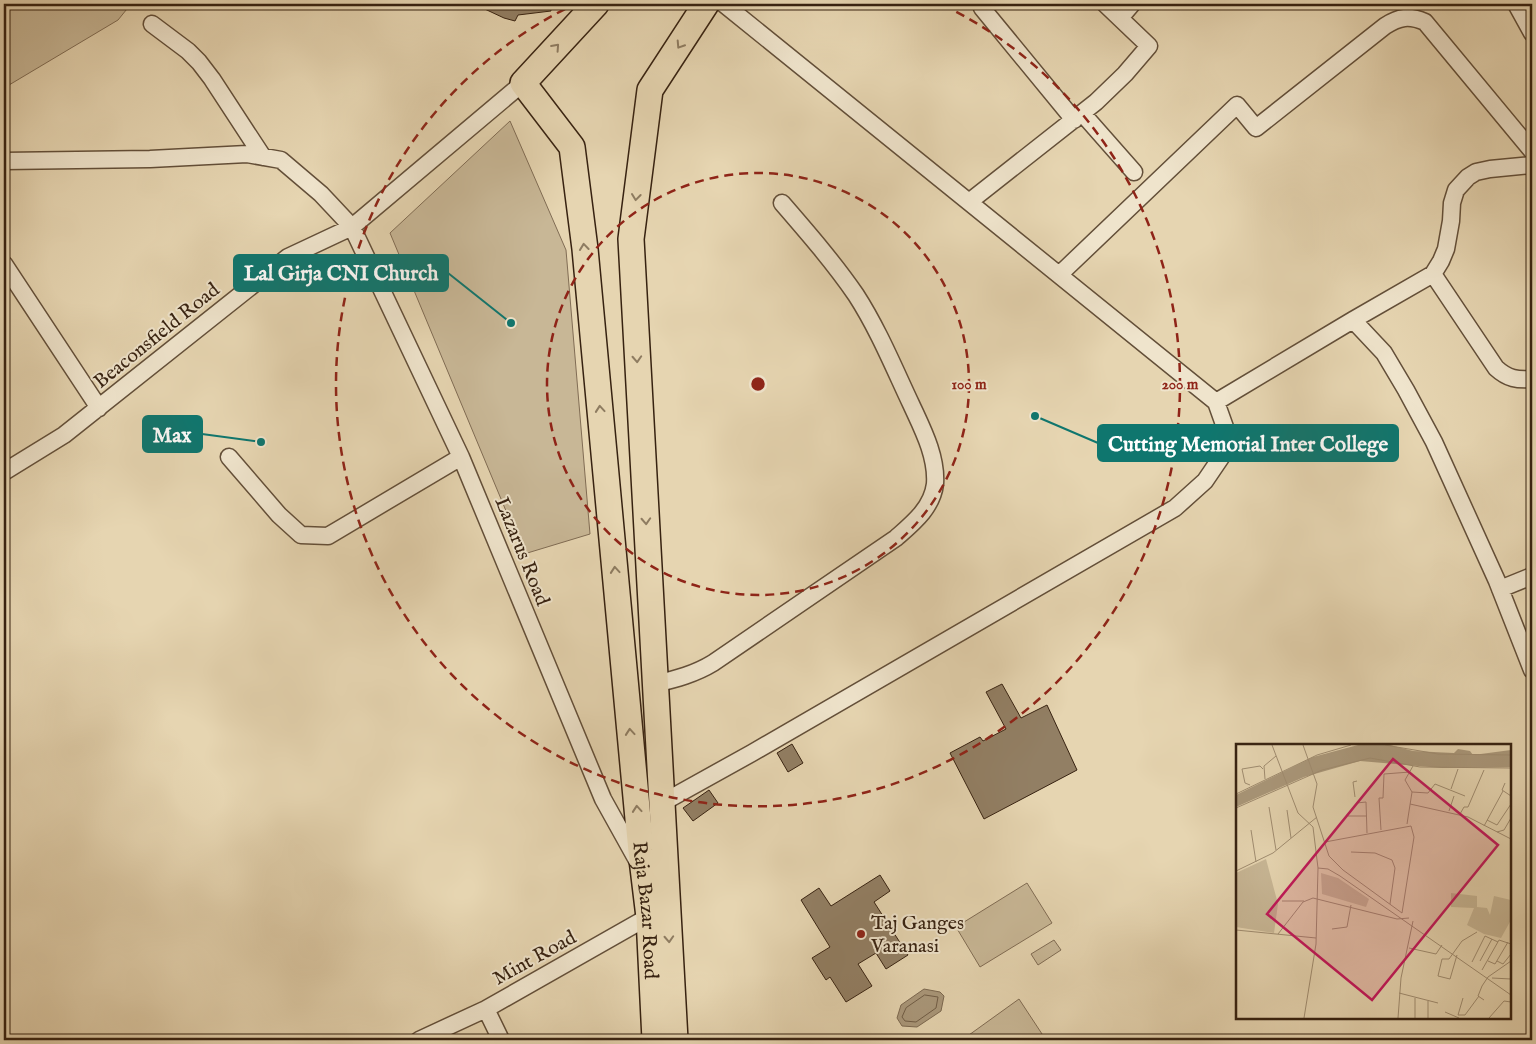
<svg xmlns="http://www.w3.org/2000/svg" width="1536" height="1044" font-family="'IM FELL English',serif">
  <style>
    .green { fill: #c8b796; stroke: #806c54 }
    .water { fill: #aa987b; stroke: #7c6951 }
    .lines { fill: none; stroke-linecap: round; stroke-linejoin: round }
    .shore { stroke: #705d46; stroke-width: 1 }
    .building { fill: #927f64; stroke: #372211 }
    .street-casing { stroke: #634f39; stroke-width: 19 }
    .primary-casing { stroke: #372211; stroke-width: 28 }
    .street { stroke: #efe4cc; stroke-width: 16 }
    .primary { stroke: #e6d5b1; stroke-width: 25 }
    .oneway { stroke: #8e7c61 }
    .ring { fill: none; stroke: #8f2418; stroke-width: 2.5; stroke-dasharray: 9 6 }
    .poi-dot { fill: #8f2418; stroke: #efe4cc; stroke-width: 2 }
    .labels { text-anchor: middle; stroke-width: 4; stroke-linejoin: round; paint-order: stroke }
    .street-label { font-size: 20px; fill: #372211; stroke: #efe4cc }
    .poi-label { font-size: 20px; fill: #372211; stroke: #efe4cc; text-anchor: start }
    .inset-road { fill: none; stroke: #a08d71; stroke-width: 1 }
    .view { fill: #c2185b; fill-opacity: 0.15; stroke: #c2185b; stroke-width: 2.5 }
    .inset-edge { fill: none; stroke: #372211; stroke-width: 2.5 }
    .centre { fill: #8f2418; stroke: #efe4cc; stroke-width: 2.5 }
    .ring-label { font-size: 15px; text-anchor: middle; font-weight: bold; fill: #8f2418; stroke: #efe4cc; stroke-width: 4; stroke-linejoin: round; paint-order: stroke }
    .leader { fill: none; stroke: #0f766e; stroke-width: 2 }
    .callout-dot { fill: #0f766e; stroke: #efe4cc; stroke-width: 2 }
    .callout { fill: #0f766e; stroke: #0f766e; stroke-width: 2 }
    .callout-label { font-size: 21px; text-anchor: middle; font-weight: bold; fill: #fff }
  </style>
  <rect width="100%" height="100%" fill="#e6d5b1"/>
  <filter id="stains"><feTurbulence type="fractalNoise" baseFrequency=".004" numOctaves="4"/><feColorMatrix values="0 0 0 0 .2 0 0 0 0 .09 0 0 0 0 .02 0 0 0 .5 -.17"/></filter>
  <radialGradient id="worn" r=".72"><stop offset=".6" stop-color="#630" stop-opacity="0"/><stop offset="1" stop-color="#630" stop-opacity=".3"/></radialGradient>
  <path class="green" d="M4,4H131L118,20L4,88Z
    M510,121L566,250L590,534L524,554L390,233Z
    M1027,883L1052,923L980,967L956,927Z
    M1054,940L1061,950L1038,965L1031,954Z
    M1019,999L1046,1040H962Z"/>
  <path class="water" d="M924,989L940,992L944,996L941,1011L917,1027L902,1026L897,1018L901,1005Z"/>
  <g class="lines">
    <path class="shore" d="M925,995L938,997L936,1008L916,1022L905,1021L902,1017L906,1008Z"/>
  </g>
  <path class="building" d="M474,4H550L551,11L518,15L515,21L504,18Z
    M1002,684L1021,718L1047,705L1077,770L984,819L950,753L980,737L983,741L1006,729L986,692Z
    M792,744L803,763L788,772L777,753Z
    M709,790L718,803L693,821L683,808Z
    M880,875L890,891L874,902L908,955L886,969L876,953L858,964L872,986L846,1002L830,977L826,980L812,958L830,947L801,900L819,888L831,906Z"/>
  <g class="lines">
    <defs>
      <path id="street" d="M1516,4L1532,33
        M982,8L1074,120
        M1120,18L1132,4
        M152,24L188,51L199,62L212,79L263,157
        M1082,113L1134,172
        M4,161L150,159L247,154L281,160L321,194L352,227L461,457L603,799L638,862
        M969,202L1096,102L1125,74L1149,46L1105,4
        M4,264L99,408
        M1433,274L1496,368C1508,379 1517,380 1532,379
        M1059,275L1237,105L1256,128L1385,26C1399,17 1409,15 1425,22L1532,151
        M1353,320L1384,353L1406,390L1434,442L1497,581L1532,670
        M1216,402L1353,320L1433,274L1441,261L1446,249L1451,221L1452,203L1456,190L1468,177L1476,172L1490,169L1532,165
        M229,457L279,515L301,535L328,536L461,457
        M4,472L64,435L288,257L352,227L523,83
        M1500,589L1532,576
        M655,684C676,679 695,674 713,663L896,538C913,523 932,508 935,484C937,456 922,428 911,404C894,368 878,329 856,295C834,263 808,233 782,203
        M662,803L752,753L1175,508L1205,481L1222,456L1226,430L1216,402L724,4
        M486,1009L501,1040
        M419,1040L486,1009L655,913"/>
      <g id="primary">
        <path id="s1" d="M596,4L523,83L572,147L585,249L641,851L649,917L655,1040"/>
        <path d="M675,1040L631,239L650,90L706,4"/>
      </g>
    </defs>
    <use href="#street" class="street-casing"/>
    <use href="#primary" class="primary-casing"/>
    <use href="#street" class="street"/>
    <use href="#primary" class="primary"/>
  </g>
  <defs><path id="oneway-chevron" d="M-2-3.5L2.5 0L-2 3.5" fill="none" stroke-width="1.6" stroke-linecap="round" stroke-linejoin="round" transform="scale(1.25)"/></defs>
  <g class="oneway">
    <use href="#oneway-chevron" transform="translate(680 45) rotate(123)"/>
    <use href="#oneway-chevron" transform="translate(556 47) rotate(-48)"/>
    <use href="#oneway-chevron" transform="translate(636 197) rotate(97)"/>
    <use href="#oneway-chevron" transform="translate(584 247) rotate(-96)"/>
    <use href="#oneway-chevron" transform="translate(637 359) rotate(87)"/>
    <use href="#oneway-chevron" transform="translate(600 409) rotate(-95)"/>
    <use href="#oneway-chevron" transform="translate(646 521) rotate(87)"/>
    <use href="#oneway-chevron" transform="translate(615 570) rotate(-95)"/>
    <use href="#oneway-chevron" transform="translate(630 732) rotate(-95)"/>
    <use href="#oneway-chevron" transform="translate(637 809) rotate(-95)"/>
    <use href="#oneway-chevron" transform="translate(669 939) rotate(87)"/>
  </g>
  <g class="ring">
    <circle cx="758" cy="384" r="211"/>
    <path d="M943 5A422 422 0 1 1 573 5"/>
  </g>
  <circle class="poi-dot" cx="861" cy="934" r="5"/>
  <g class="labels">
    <g class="street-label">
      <text transform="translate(156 335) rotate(-39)" y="7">Beaconsfield Road</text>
      <text transform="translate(523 551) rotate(68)" y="7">Lazarus Road</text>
      <text dy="7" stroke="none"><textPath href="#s1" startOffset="955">Raja Bazar Road</textPath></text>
      <text transform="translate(534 957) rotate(-29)" y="7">Mint Road</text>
    </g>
    <g class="poi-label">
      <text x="871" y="929">Taj Ganges<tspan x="871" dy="23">Varanasi</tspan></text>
    </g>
  </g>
  <g transform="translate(1236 744)">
    <rect width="275" height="275" fill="#e6d5b1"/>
    <path d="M30,115L42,160L38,189L0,183V129ZM85,129L102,134L133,155L130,163L86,150ZM215,149L241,152V163L251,164L254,171L258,152L275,156V176L265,194L248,190L231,181L238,164L215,163Z" fill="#c8b796"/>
    <path d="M122,1H154L177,7L218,9L222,5L234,7L237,11L275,6V23L206,24L124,17L68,33L0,63V51L77,13Z" fill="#aa987b"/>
    <path class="inset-road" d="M36,1L62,69L77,83L82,124L92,125L104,132L275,251M67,1L81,40L77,63L93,112L107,126L166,169M149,1L202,10L275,11M29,35L28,22L40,12M269,39L266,46L275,52M14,41L9,39L6,25L24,22L27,25M215,45L222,25M176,48L192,49L199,40L229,52M0,50L81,11L115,1M119,53L117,38L121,37M121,59L130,58L131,89M174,60L232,73L275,95M33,63L40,106M0,64L86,26L134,14L184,23L275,24M51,66L55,94M213,67L218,52M224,70L228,63H232L248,26M112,72H131M251,76L261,81L275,60M171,80L176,48L169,36L177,22M248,82L267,47M15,86L20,118M145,86L143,54H147L148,30L174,28M261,88L268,86L275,74M89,98L175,82L178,93L166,169M115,108L139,109L156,116L159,124L154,160M0,127L37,109L81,73M46,157H68M96,185L111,183L115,161M0,186L80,194M42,190L67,158L77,154L161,175L173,174M173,204L200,210L206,201M221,211L214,235L202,232L206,215H213L226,197L241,188M244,217L256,195M252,217L259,220L272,198M261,217L267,220L275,210M236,218L249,192L262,198M246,226L263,196L275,200M256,234L275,235M163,249L202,259M179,254V274M227,254L222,271H229L243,252M248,256L242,252L246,242L252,233L275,217M192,257V274M209,268L223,274M68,274L80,200L82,124M162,274L165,234L177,177M253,274L268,257L275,258"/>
    <path class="view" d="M157,15L262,101L136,256L31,170Z"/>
    <rect width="275" height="275" class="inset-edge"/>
  </g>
  <circle cx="758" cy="384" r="8" class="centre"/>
  <g class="ring-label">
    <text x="969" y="389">100 m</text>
    <text x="1180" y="389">200 m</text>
  </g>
  <path class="leader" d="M511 323L448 273M261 442L202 434M1035 416L1098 443"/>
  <g class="callout-dot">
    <circle cx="511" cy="323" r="5"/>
    <circle cx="261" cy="442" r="5"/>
    <circle cx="1035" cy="416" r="5"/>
  </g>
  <g class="callout">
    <rect x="234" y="255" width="214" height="36" rx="5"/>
    <rect x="143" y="416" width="59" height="36" rx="5"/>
    <rect x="1098" y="425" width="300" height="36" rx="5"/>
  </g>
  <g class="callout-label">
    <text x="341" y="280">Lal Girja CNI Church</text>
    <text x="172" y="442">Max</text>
    <text x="1248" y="451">Cutting Memorial Inter College</text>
  </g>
  <rect width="1536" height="1044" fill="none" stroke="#e6d5b1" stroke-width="20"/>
  <rect x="5" y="5" width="1526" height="1034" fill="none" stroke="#372211" stroke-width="2.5"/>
  <rect x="10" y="10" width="1516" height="1024" fill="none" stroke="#372211"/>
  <rect width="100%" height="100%" filter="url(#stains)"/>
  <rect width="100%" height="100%" fill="url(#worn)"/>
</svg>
